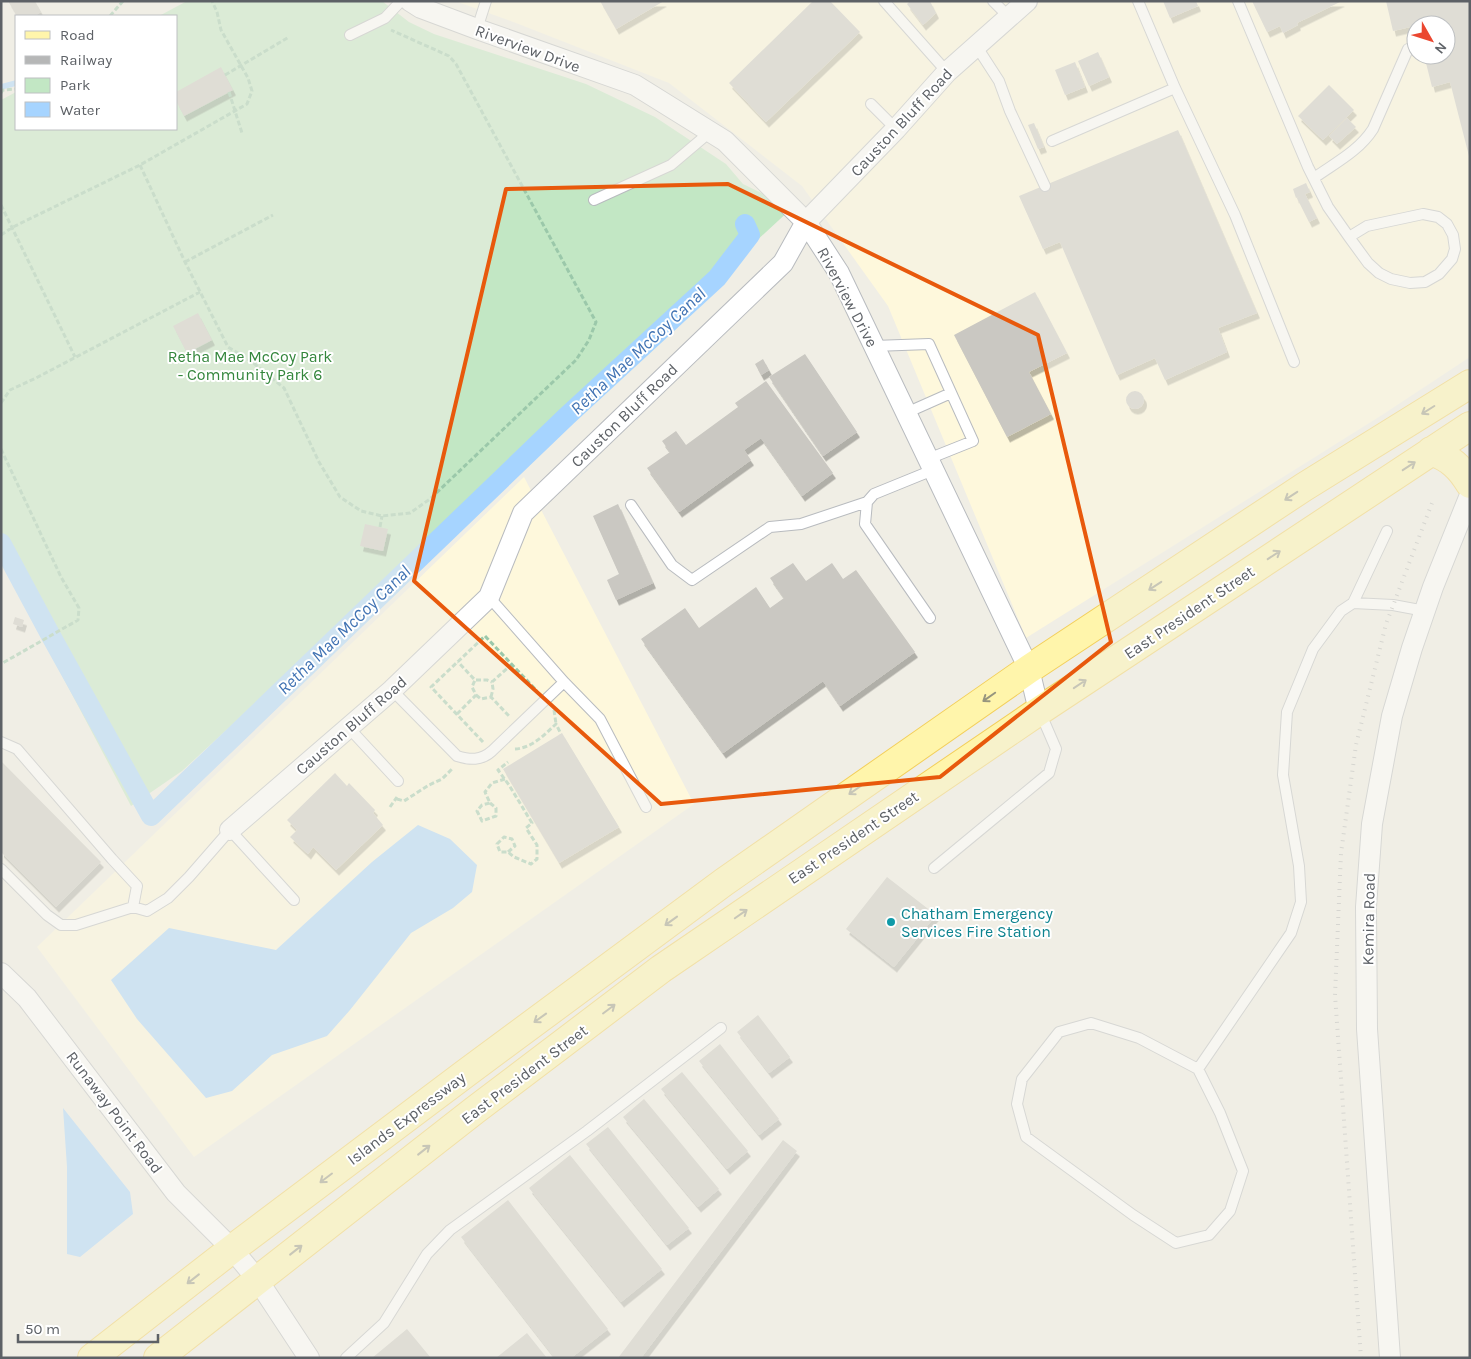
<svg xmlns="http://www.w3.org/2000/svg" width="1471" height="1359" font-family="Karla,sans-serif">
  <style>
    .commercial { fill: #fef8dc; fill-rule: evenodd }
    .green { fill: #c2e7c4 }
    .water { fill: #a6d4ff }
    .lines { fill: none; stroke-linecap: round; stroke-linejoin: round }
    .stream { stroke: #a6d4ff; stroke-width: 5.5 }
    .canal { stroke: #a6d4ff; stroke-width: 20 }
    .building { fill: #cac8c2; filter: url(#shadow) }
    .lane-casing { stroke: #b8bbbf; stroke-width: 12 }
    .street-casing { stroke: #b8bbbf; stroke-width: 22 }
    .primary-casing { stroke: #f3cf5b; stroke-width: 30 }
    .path { stroke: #9bc8aa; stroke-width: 3; stroke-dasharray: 5 2.5; stroke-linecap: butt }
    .lane { stroke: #fff; stroke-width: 10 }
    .street { stroke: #fff; stroke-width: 20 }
    .primary { stroke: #fff5ab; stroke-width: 28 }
    .rail { stroke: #b6b7b7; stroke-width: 4; stroke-dasharray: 1 6; stroke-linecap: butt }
    .oneway { stroke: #96957e }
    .marked { fill: none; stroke: #e8590c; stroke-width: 4; stroke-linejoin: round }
    .culture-dot { fill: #0f9aa8; stroke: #fff; stroke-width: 2 }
    .labels { text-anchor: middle; stroke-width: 4; stroke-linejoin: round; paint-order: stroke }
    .street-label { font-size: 16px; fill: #5d6166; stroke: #fff }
    .park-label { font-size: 16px; fill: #34863c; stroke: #fff }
    .culture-label { font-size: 16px; fill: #0d838f; stroke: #fff; text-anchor: start }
    .water-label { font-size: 18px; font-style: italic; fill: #4173b3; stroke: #fff }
  </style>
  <defs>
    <filter id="shadow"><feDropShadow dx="3" dy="5.5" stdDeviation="0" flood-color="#0004"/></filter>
  </defs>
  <rect width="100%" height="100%" fill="#f0eee5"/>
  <path class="commercial" d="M455,1H1470V357L1382,415L1026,638L888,306L802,186L669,83L516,23ZM1416,25H1446V55H1416Z
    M524,477L694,804L194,1157L37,947Z"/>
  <path class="green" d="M187,1H382L409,22L434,34L586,84L655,117L726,164L743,184L792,208L182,771L131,806L1,560V100L16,92V129H176V16H159Z"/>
  <path class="water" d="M418,825L450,839L477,865L472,892L453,908L411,933L350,1010L327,1036L272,1055L232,1091L206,1098L137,1019L111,980L169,928L276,950L372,862Z
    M63,1108L130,1192L133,1214L80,1257L67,1254V1167Z"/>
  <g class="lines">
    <path class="stream" d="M1,87L16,83"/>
    <path class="canal" d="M1,543L51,636L151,816L567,416L717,278L750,235L745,224"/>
  </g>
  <path class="building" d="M8,1H35L41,12L34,16H17Z
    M600,1H664L616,29Z
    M813,1H830L860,32L766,122L729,83Z
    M910,1H930L936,13L923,25L907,4Z
    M1163,1H1196L1198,6L1170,18Z
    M1252,1H1342L1297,23L1298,25L1283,33L1280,26L1267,32Z
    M1386,1H1470V160L1450,82L1432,87L1424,55H1446V25H1441L1440,20L1393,31Z
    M1098,52L1109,77L1089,86L1078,61Z
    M1075,62L1085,87L1065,95L1055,70Z
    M221,67L233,90L184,116L176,101V92Z
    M1329,85L1354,110L1323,140L1298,116Z
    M1347,118L1356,127L1337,144L1329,136Z
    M1034,123L1044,147L1038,149L1028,125Z
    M1178,130L1257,313L1218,328L1227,352L1165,380L1155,358L1117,375L1060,242L1043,249L1019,196Z
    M1306,183L1310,192L1305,194L1317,218L1309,222L1297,198L1302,195L1296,198L1293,189Z
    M1035,292L1067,353L1029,372L1051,414L1007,437L954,335Z
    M198,313L212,340L187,353L173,326Z
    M805,354L857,432L823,456L769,377Z
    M763,359L769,370L761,375L755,364Z
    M766,381L833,473L802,496L761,438L744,450L751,460L679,512L647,468L670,452L662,441L676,431L686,445L738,407L735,403Z
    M1126 400a9 9 0 1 1 18 0a9 9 0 1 1-18 0Z
    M618,504L653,583L616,600L607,580L619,574L593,516Z
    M365,524L388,529L383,551L360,546Z
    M793,563L806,581L832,563L843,579L856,570L915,652L840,706L823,681L723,753L641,639L685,608L699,628L756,587L770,608L784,598L770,578Z
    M15,617L24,620L22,627L13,624Z
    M562,733L619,827L559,863L503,769Z
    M1,761L101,862L56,907L1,852Z
    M335,773L347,786L349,783L375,810L373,813L383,825L336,870L313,847L308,854L290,837L297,830L287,820Z
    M887,877L936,915L894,967L846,929Z
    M758,1015L790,1057L769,1073L737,1032Z
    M720,1044L779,1119L759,1135L699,1061Z
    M682,1072L748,1151L727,1169L661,1089Z
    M644,1099L719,1189L698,1207L623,1117Z
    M608,1127L689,1228L667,1245L586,1144Z
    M783,1140L797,1151L641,1358H618Z
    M570,1155L662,1269L621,1302L529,1188Z
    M508,1200L608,1329L571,1358H555L461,1237Z
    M407,1329L431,1358H372Z
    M527,1333L547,1358H496Z"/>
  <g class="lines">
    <defs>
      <path id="lane" d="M884,1L947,72
        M993,1L1009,17
        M1138,1L1175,88L1235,215L1294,362
        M1238,1L1308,167L1328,207L1349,237L1368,263L1379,273L1391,279L1410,283L1425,282L1439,274L1452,259L1455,249L1453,235L1447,224L1438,217L1423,214L1367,226L1349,237
        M477,29L486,1
        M350,35L385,18L401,1
        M977,47L999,81L1010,111L1045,186
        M871,104L896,129
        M1052,141L1175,88
        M1314,178C1335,163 1359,151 1373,129L1408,49
        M594,200L671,165L710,132
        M874,346L929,344L973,441L928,459
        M906,413L951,393
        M631,505L672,565L692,580L770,527L801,524L867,502
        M1353,603L1387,531
        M930,618L865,524L867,502L874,494L933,470
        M564,682L600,719L646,807
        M392,690L457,756C470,760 481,761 492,751L564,682L489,597
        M349,728L398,781
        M1,742L17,749L112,859L137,886L133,907
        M934,868L1049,773L1056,749L1040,712
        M1,869L47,915L61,925H76L133,907L147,911L168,898L189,877L230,830L294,900
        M1198,1069L1139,1038L1091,1023L1059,1032L1022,1079L1017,1104L1026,1137L1133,1215L1176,1243L1209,1235L1230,1211L1243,1171L1220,1113L1198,1069L1291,933L1301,902L1299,866L1283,775L1287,712L1313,649L1341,611L1353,603L1393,605L1425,611
        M346,1358L384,1323L427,1254L450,1230L587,1131L721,1028"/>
      <path id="street" d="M410,1L421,8L477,29L635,85L725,141L806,222L839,273L1029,669L1039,711
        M230,830L392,690L489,597L523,513L783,263L806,222L896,129L947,72L1027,1
        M1,973L27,998L176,1193L232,1249L257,1279L309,1358
        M1390,1358L1367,1029L1366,907L1372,824L1392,716L1412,648L1433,587L1470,495"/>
      <path id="primary" d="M1431,451C1450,458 1460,467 1470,484
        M92,1358L232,1249L466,1073L724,882L1029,669L1304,487L1470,384
        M158,1358L475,1110L661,969L1039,711L1470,426"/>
    </defs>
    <use href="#lane" class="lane-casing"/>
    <use href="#street" class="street-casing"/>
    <use href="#primary" class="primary-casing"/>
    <path class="path" d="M110,16L123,1
      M225,75L289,37
      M229,92L242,133
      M1,93L3,90L16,89
      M140,165L185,262L228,347L251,361L284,388L319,462L340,497L361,511L382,516L410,513L430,499L576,360L589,340L596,322L456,64L449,56L391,30
      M1,205L75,357
      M1,235L13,227L140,165L247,104L252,91L248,78L221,30L217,12L212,1
      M185,262L273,215
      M1,403L10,390L36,378L200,292
      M1,449L61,577L79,608L78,620L1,664
      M380,527L382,516
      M476,680H487L492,682
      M476,695L481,699L491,697L509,716
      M491,697L493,689L492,682L512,664
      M554,710L556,724
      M457,714L476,695L472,687L475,680L458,662
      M483,742L431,687L485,636L537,691
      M515,749C532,748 544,735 556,724L561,734
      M397,799L404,801L429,785L442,779L453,768
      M490,803L496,808V816L482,821L477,811L482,805L490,803L485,792L492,783L505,779
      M390,807L397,797
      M508,852L515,846L512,839L504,837L497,844L500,852H508L514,857L531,864L537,859V845L526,828L532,823L509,785L498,770L508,762"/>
    <use href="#lane" class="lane"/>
    <use href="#street" class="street"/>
    <use href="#primary" class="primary"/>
    <path class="rail" d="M1361,1358L1335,995L1341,853L1356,745L1386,624L1432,503"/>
  </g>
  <defs><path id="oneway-shaft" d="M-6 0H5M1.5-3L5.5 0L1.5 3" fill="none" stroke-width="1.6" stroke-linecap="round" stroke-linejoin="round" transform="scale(1.25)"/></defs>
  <g class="oneway">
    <use href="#oneway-shaft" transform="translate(1428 410) rotate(148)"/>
    <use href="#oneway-shaft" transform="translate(1409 466) rotate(-33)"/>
    <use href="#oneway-shaft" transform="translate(1291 496) rotate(147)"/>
    <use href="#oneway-shaft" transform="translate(1274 555) rotate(-33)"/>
    <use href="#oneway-shaft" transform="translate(1155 586) rotate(147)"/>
    <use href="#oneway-shaft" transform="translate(1080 684) rotate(-34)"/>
    <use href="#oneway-shaft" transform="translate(989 697) rotate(145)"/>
    <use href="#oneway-shaft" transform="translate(855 790) rotate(145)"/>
    <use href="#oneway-shaft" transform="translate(741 914) rotate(-35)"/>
    <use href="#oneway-shaft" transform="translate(671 921) rotate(144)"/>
    <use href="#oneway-shaft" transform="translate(609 1009) rotate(-37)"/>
    <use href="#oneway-shaft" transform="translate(540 1018) rotate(144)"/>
    <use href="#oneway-shaft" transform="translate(424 1150) rotate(-38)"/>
    <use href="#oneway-shaft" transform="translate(326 1178) rotate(143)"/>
    <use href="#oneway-shaft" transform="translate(296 1250) rotate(-38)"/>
    <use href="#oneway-shaft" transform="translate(193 1279) rotate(142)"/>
  </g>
  <path d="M0 0H1471V1359H0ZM728,184L1038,335L1111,642L940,777L661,804L414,581L506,189Z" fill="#f0eee5" fill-opacity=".55" fill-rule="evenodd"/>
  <path class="marked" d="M728,184L1038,335L1111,642L940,777L661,804L414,581L506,189Z"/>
  <circle class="culture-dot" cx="891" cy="922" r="5"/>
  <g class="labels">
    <g class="street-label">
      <text transform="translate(528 48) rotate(20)" y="6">Riverview Drive</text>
      <text transform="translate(901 122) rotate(-47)" y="6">Causton Bluff Road</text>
      <text transform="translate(848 297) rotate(62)" y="6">Riverview Drive</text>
      <text transform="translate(624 415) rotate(-44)" y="6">Causton Bluff Road</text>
      <text transform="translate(1189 612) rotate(-34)" y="6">East President Street</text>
      <text transform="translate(351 725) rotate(-41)" y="6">Causton Bluff Road</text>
      <text transform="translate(853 837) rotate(-34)" y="6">East President Street</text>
      <text transform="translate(1368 919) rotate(-89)" y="6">Kemira Road</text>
      <text transform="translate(524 1074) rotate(-37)" y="6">East President Street</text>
      <text transform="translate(115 1112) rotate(53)" y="6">Runaway Point Road</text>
      <text transform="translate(406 1118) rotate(-37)" y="6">Islands Expressway</text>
    </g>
    <g class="park-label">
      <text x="250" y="362">Retha Mae McCoy Park<tspan x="250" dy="18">- Community Park 6</tspan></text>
    </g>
    <g class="culture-label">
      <text x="901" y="919">Chatham Emergency<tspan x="901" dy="18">Services Fire Station</tspan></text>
    </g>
    <g class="water-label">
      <text transform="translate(638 351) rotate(-43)" y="6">Retha Mae McCoy Canal</text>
      <text transform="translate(344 630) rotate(-44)" y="6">Retha Mae McCoy Canal</text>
    </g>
  </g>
  <rect width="1471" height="1359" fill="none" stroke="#5d6166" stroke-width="5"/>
  <rect x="15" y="15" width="162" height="115" fill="#ffffff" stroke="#bec0c2"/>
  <rect x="25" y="31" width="25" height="8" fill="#fff5ab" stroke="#bec0c2"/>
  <text x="60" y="40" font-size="15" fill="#5d6166">Road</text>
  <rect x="25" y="56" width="25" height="8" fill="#b6b7b7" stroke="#bec0c2"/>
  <text x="60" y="65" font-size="15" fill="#5d6166">Railway</text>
  <rect x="25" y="78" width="25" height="15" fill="#c2e7c4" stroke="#bec0c2"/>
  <text x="60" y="90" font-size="15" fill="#5d6166">Park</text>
  <rect x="25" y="102" width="25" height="15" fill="#a6d4ff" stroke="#bec0c2"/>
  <text x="60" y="115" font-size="15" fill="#5d6166">Water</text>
  <g transform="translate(1431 40) rotate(129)"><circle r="24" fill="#ffffff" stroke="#bec0c2"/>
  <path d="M0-4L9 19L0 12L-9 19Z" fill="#eb4730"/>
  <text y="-8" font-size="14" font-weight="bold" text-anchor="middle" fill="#5d6166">N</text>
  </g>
  <path d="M18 1334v8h140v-8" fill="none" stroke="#5d6166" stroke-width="2.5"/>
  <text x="25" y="1334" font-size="15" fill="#5d6166" stroke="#ffffff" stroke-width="4" paint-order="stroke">50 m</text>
</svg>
